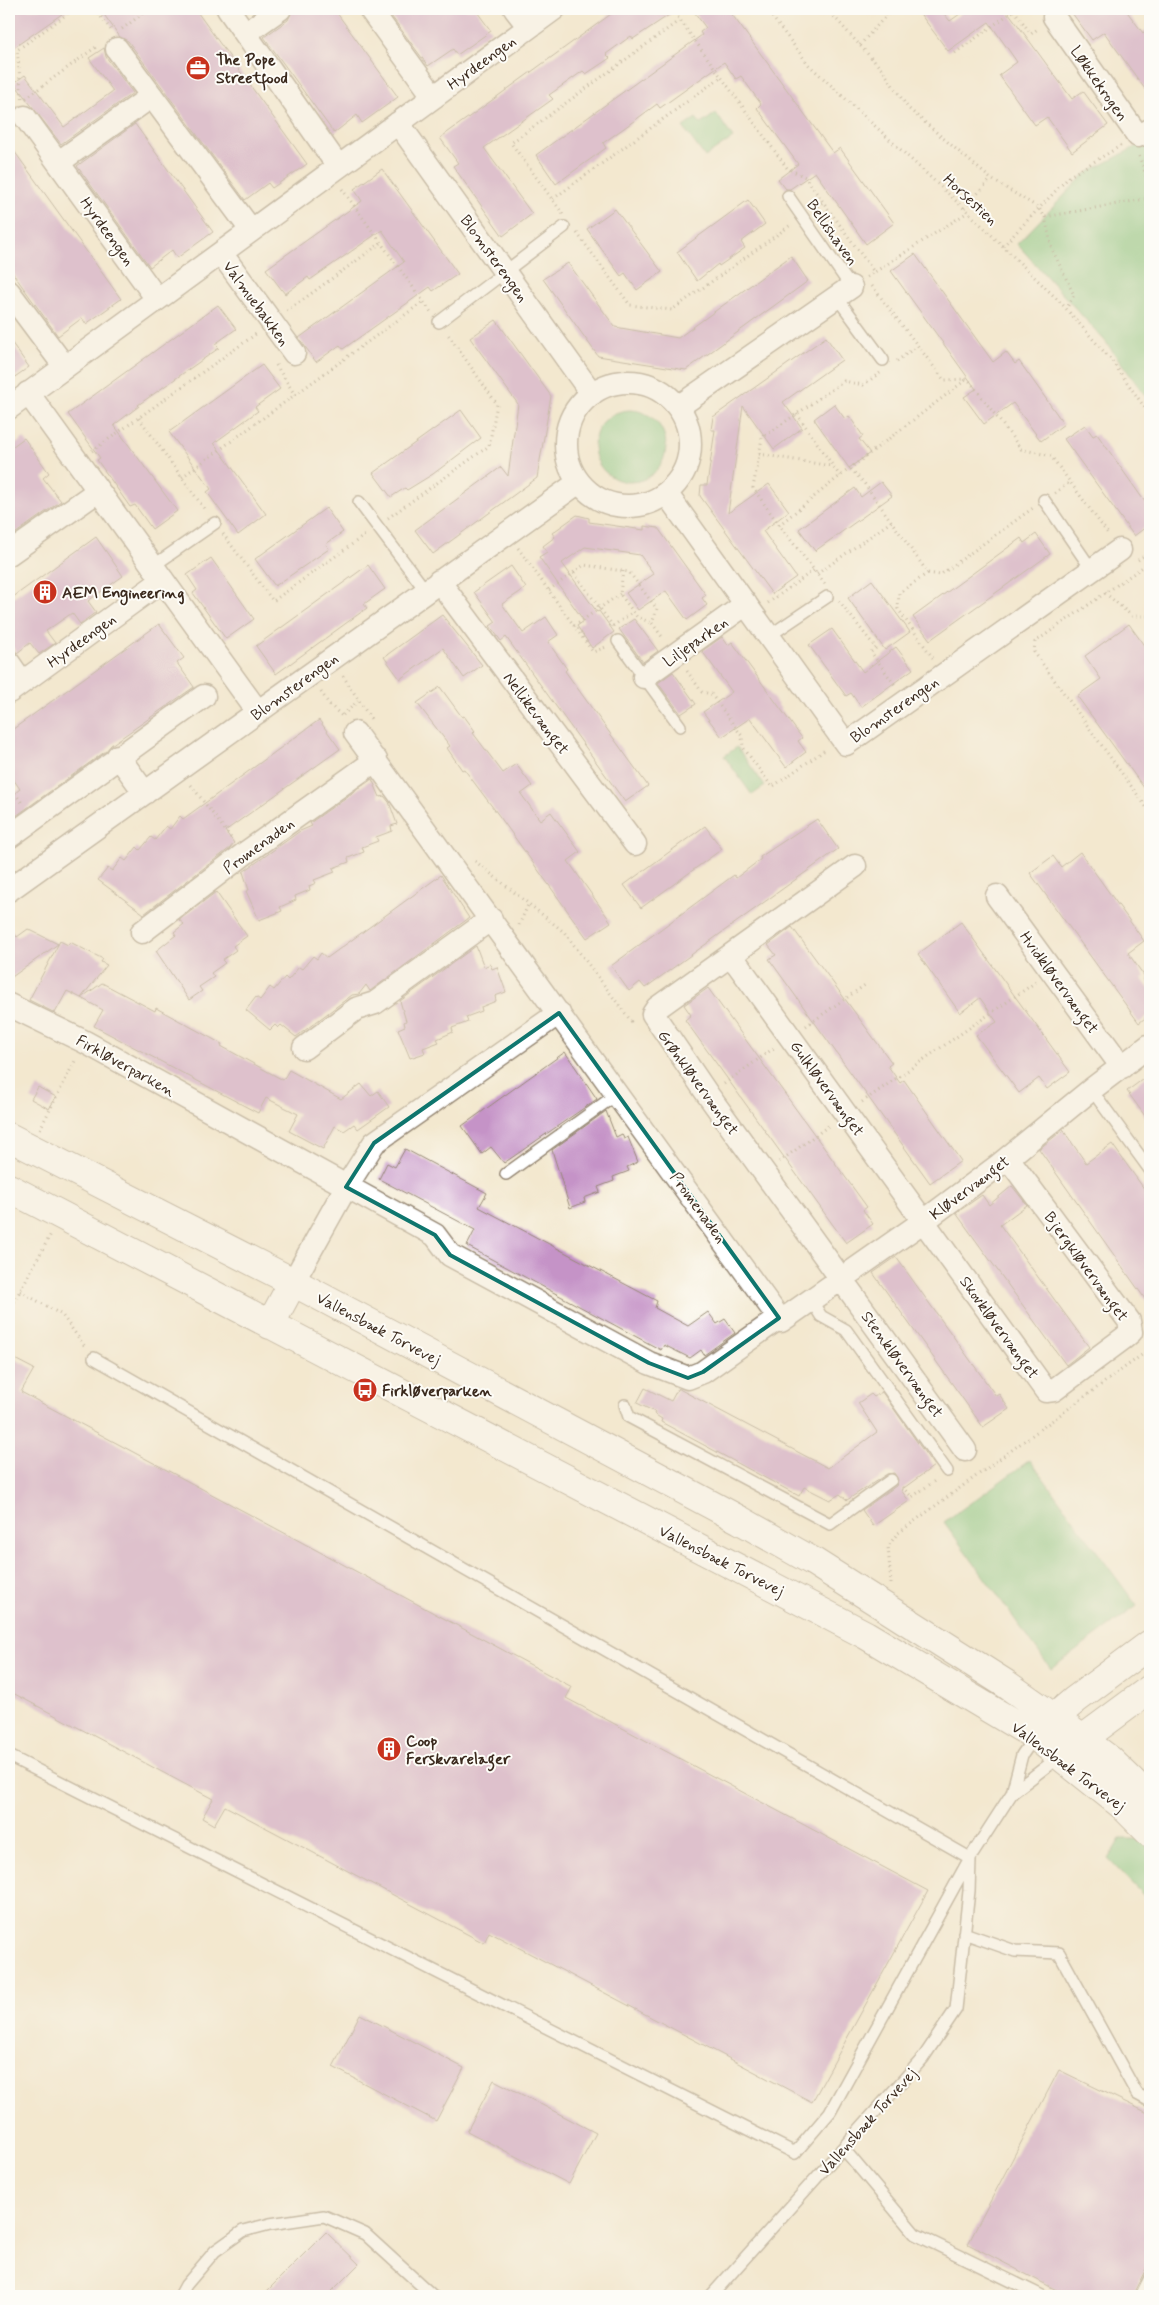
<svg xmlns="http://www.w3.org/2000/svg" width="1159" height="2305" font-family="Mynerve,sans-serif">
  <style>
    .green { fill: #7ec681; stroke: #5c7850 }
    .building { fill: #c593c7 }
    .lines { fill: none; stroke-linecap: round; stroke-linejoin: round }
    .service-casing { stroke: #978976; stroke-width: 14 }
    .minor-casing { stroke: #978976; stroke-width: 25 }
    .tertiary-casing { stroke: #978976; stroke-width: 30 }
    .path { stroke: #978976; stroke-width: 3; stroke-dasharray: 1 4; stroke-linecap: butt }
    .service { stroke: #fff; stroke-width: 11 }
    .minor { stroke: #fff; stroke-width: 22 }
    .tertiary { stroke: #fff; stroke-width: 28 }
    .marked { fill: none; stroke: #0f766e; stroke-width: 4; stroke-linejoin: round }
    .labels { text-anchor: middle; stroke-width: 4; stroke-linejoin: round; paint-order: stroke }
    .poi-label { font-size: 16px; font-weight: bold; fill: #3b2a1e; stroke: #fdfcf7; text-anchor: start }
    .street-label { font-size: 16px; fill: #3b2a1e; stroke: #fdfcf7 }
  </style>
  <rect width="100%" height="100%" fill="#fdfcf7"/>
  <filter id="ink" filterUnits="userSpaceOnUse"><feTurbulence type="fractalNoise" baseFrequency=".02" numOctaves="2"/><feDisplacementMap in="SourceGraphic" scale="10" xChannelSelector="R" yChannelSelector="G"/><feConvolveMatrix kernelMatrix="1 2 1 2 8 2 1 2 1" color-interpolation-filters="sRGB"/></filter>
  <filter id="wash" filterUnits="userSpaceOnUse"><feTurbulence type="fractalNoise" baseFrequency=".0096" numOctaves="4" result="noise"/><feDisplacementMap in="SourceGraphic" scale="20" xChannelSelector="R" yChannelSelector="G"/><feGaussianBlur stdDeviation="1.12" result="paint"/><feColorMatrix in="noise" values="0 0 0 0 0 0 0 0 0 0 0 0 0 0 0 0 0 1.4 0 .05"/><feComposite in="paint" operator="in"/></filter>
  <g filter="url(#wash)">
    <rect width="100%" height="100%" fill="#f3e8cf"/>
    <path class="green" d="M716,113L733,138L705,157L683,127L696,118L701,124Z
      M1150,139V402L1105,341L1017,244L1085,174Z
      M594 446a36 36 0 1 1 72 0a36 36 0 1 1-72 0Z
      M737,747L765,786L752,795L724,756Z
      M1030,1460L1137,1606L1051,1669L944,1522Z
      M1120,1839H1138L1150,1850V1902L1108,1859Z"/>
    <g id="blocks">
      <path class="building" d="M9,9H69L9,51Z
        M100,9H195L307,164L272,188L268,183L245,200L128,41L120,37Z
        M293,9H334L398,97L362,123L357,115L334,133L264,37L288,20Z
        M386,9H475L491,31L457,55L453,49L428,66Z
        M618,9H678L633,39L631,36L606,54L610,58L586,74L583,71L549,95L553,99L484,148L532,214L503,236L453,166L458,163L440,138Z
        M692,9H728L833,153L840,148L894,223L866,244L815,172L790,189H786L778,179L798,164L757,108L761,104L741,76L736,79L724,62L660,108L657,104L638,118L603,143L606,148L556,184L536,155L702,35L700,32L706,28Z
        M930,9H940L950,21L967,9H1006L1072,99L1083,91L1108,125L1072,152L1047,117L1035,125L999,75L1017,62L989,22L948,51L921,15Z
        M1069,9H1125L1143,33L1150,27V96L1104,32L1092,40Z
        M104,48L106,57L133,93L61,144L14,83L25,75L64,127L113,91L89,58Z
        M135,124L213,232L177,258L172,250L150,267L77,166Z
        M9,144L121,299L86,324L82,318L58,336L9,268Z
        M382,169L458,274L433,291L430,287L343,349L340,345L316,362L299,338L404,262L382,230L310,280L308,277L285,294L266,269L362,201L354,189Z
        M748,200L765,224L741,242L745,248L719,266L718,264L697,281L677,252Z
        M615,209L662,272L637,290L625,273L621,276L587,229Z
        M915,254L993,362L1006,352L1015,364L1019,361L1064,424L1041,441L1013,403L984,424L964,397L976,389L891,271Z
        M791,256L808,281L686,370L598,356L543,279L568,263L615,327L678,338Z
        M218,305L236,329L215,344L219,348L138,405L139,406L114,425L177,511L152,529L135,505L130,507L97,460L100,458L68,414Z
        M496,320L551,396L537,478L433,554L415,530L501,467L508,476L518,404L470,338Z
        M826,337L842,360L783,402L802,428L774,449L743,406L728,513L769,484L789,511L763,531L796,577L772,594L700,496L701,485H707L715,430H711L713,417Z
        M9,339L29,367L9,381Z
        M262,365L280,389L255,407L258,411L214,443L266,514L238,535L207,492L211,489L169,432Z
        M834,404L845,419L849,416L863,436L859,439L870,453L849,468L814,419Z
        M461,410L481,438L433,474L407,490L405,488L391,497L373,473Z
        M1085,425L1093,436L1097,434L1150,509V524L1134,536L1064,439Z
        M24,438L49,473L43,478L61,501L9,538V449Z
        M881,482L892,496L815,551L799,529L855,488L861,497Z
        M326,508L343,532L326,544L329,549L275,586L255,559Z
        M577,515L589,518V522L644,530V526L658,528L706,595L702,598L707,605L687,620L666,591L638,610L626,593L654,574L640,555L585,547L562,563L597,612L599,611L614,632L592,648L577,626L584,621L539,557L547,552L543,546L555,537L552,533Z
        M1036,534L1050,554L930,640L913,617L1021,538L1024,543Z
        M96,537L123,576L88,601L96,612L80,624L72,613L46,631L55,643L39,654L30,643L17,653L9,642V600Z
        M211,558L254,619L226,639L193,593L197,590L187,575Z
        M368,565L385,589L364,604L367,608L276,674L256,646Z
        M511,566L526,588L502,604L523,633L546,617L558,635L548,642L567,669L565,671L648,786L625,802L506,637L501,641L490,626L496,622L474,592Z
        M872,580L910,632L885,650L848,598Z
        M442,615L482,665L464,678L443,648L400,679L384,657Z
        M634,619L658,651L643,662L619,629Z
        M159,624L184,658L177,663L194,687L111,745L106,751L9,821V798L20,789L9,773V732Z
        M1129,624L1150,654V796L1077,696L1101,679L1085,656Z
        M832,629L863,672L896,647L913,669L861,707L851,693L846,696L809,645Z
        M722,637L728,645L732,642L802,738L798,741L806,752L786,767L750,718L722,737L703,712L732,692L702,651Z
        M673,672L696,704L681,714L658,683Z
        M440,687L462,717L464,716L475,731L473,733L503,773L516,764L532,786L521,794L540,820L551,812L580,852L568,861L611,922L587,938L500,817L464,769L462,770L447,748L450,746L417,703Z
        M319,720L340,749L225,831L234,843L230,848L144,914L98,880L108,868L112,871L122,858L126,861L137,847L140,850L151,837L155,840L166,826L170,829L180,816L183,819Z
        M372,779L380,797L384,796L389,802L397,824L391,826L392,831L376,837L378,841L362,847L364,852L348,858L349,862L333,868L335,872L314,880L316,883L309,886L310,890L295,896L296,900L280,907L282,911L259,920L246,891L249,890L243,872L300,831L312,826L310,823Z
        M817,819L838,849L645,988L640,982L629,991L611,966L734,875L736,878L761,859L760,857Z
        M705,826L722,849L641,908L624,885Z
        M1080,852L1144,941L1128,953L1145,977L1142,979L1150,990V1014L1139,1023L1030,873L1053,856L1061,867Z
        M441,875L469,918L370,991L366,985L359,994L352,995L296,1037L281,1025L278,1028L275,1025L270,1030L246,1010L256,997L260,1000L270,987L274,990L285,977L288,980L299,967L302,969L313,956L317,959L321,953L327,958Z
        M216,892L247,936L233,946L236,950L222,960L225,963L211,973L214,977L199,987L202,991L189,1000L156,951L176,935L174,932L184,924L179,920Z
        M961,922L1070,1072L1047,1089L1039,1078L1019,1093L976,1035L997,1022L980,998L960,1013L918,954Z
        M9,927L17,937L28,929L58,944L9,979Z
        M792,927L892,1063L888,1066L900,1083L904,1080L961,1161L930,1183L769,959L776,955L768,945Z
        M60,941L68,945L70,942L103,959L101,962L107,965L81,998L67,991L55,1013L29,1000Z
        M476,946L484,967L490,964L492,969L497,967L506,992L495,996L496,1001L481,1007L482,1011L466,1017L468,1022L452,1028L453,1032L437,1039L439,1042L423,1048L425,1053L410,1058L398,1029L405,1026L404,1022L406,1021L400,1001Z
        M102,983L155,1011L156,1008L222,1044L221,1046L283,1080L289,1070L341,1099L361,1084L371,1096L378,1091L389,1107L358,1129L354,1124L344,1131L335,1126L323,1149L289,1131L298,1114L266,1098L258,1113L94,1026L103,1010L81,998Z
        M708,988L867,1207L863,1210L873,1224L846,1243L685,1020L691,1015L684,1005Z
        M565,1052L597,1099L504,1163L491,1147L482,1154L462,1126Z
        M1150,1074V1123L1127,1091Z
        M38,1087L56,1097L49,1109L31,1099Z
        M606,1111L616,1137L622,1134L624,1139L628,1137L638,1162L627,1167L629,1171L613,1177L614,1181L598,1187L600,1192L584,1198L585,1202L570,1208L552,1150Z
        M1063,1130L1086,1163L1112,1144L1150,1197V1306L1039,1149Z
        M405,1149L487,1193L479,1207L657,1301L655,1308L688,1326L708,1312L717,1324L725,1319L735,1333L704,1355L701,1350L690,1358L664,1345L661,1350L467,1246L475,1230L379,1179L387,1163L395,1167Z
        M1012,1186L1027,1205L1000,1225L1089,1347L1066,1365L956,1213L982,1195L989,1205Z
        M896,1257L996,1396L999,1394L1009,1409L983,1427L873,1273Z
        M9,1356L34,1369L21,1392L572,1687L566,1698L928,1891L812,2102L489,1932L484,1943L225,1806L214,1825L202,1818L213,1799L9,1691Z
        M645,1388L671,1401L678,1388L681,1390L828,1468L877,1432L858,1403L871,1394L874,1397L882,1392L934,1466L901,1490L909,1501L873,1526L862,1510L896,1486L898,1480L894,1473L887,1474L847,1500L840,1494L830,1500L804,1487L799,1496L661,1422L662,1419L654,1414L655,1412L637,1403Z
        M360,2014L464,2068L436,2121L333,2067Z
        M1059,2070L1150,2114V2261L1132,2296H1068L968,2244Z
        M494,2080L596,2133L569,2184L467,2131Z
        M326,2232L359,2264L327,2296H262Z"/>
    </g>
  </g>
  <g filter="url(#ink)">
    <use href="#blocks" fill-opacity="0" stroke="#978976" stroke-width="1"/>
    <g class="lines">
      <defs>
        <path id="service" d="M788,196L851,287
          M836,296L883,360
          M439,322L564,227
          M1044,500L1092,570
          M359,502L426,591
          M153,566L215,523
          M769,636L827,597
          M618,641L680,726
          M1099,1100L1150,1170
          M506,1174L617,1094
          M811,1300L821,1316L846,1330L947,1471
          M94,1358L970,1858
          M625,1405L629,1417L830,1524L891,1480
          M9,1756L795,2153L830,2112L970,1858L1012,1793L1022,1755L1035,1736
          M1012,1793L1060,1756
          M964,1933L1015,1951L1059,1953L1137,2094L1150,2101
          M843,2148L915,2234L1042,2296
          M180,2296L186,2285L215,2251L243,2231L270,2224L324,2216L365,2234L433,2296
          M711,2296L923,2058L956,2009L969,1891L970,1860
          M1141,2296L1150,2278"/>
        <path id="minor" d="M228,9L338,166
          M370,9L434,97
          M515,9L529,27
          M1054,17L1138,136L1150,130
          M246,33L280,9
          M117,49L251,230
          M25,117L157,299
          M398,123L592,394
          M59,162L152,96
          M221,253L294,353
          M9,292L65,367
          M566 444a62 62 0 1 1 124 0a62 62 0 1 1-124 0Z
          M28,393L258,712
          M678,407L851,287
          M9,408L554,9
          M666,493L846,744L1120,550
          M9,554L98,491
          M439,581L635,844
          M9,663L22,682
          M644,677L746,604
          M9,692L163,580
          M355,733L781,1321L924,1221L999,1165L1092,1089L1150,1045
          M118,756L145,793
          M9,837L204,696
          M855,866L657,1008L653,1014L708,1095L965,1450
          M9,890L579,482
          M997,896L1122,1067
          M142,932L244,854L376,760
          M731,955L1046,1391L1054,1390L1124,1338L1131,1332L1129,1321L1008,1158
          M9,1005L85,1042L435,1235L450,1255L649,1363L688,1378L703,1372L779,1318
          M304,1048L356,1009L375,1003L491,919
          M293,1282L346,1187L374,1143L559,1013"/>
        <path id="tertiary" d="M9,1137L293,1282L740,1520L814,1562L1006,1684L1053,1717L1110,1760L1141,1790L1150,1802
          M9,1188L866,1635L1035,1736L1123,1806L1150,1833
          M270,1325L293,1282
          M1041,1729L1075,1700L1150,1644
          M1069,1749L1150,1689"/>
      </defs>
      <use href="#service" class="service-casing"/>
      <use href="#minor" class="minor-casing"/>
      <use href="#tertiary" class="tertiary-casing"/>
      <path class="path" d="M95,9L111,30
        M672,9L787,168L805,177L874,272
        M766,9L809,65L968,212L1062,304L1112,361L1150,415
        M827,9L884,72L908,108L991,179L1039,208L1045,217L1150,198
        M1014,10L1031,34L1039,28
        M122,29L149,9
        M860,45L892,9
        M955,53L1016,9
        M22,98L17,50L74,9
        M26,98L96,47
        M1139,156L1150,186
        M342,189L431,312
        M553,199L721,77
        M964,208L991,179
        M813,209L823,202
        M563,214L511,143L680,20
        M1045,217L1052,249L1074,295L1066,309
        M577,233L630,305L672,310L792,224
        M1003,246L1070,176L1122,145
        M867,277L968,212
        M872,286L944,380L968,379L1021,449L1051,456L1109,535
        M287,311L381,243
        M897,361L917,346
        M276,365L295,395
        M797,414L840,476
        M139,418L206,511
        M92,451L256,334
        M759,454L831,466
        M851,469L864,483L928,573L899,593L898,609L933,658
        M182,477L424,301
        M1055,493L1070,482
        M388,518L489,446L497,404L447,333
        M779,525L840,476L967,379
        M223,534L273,601L365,535
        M518,548L593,652L606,647
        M1138,560L1150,552
        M1150,562L1035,642L1034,652L1150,812
        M623,571L620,594L637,617L652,623
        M574,573L613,626
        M928,573L940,575L1033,508
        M817,574L892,521
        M825,584L779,525L753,488L762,438L844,381L863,385L880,373
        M549,590L584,565L629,572L657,609L652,623L663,638
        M1105,593L1132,616H1150
        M839,601L876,648L871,652L895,685
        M768,603L814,570
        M574,626L620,594
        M613,626L633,612
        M687,671L702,692L711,694L742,736L743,747L772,787L825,750
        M343,676L371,719
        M321,692L329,704L343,717
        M343,715L359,700
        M9,785L22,803
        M191,785L231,838
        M475,861L564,932L631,1021L634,1019
        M519,925L528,905
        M806,1026L865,985
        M724,1084L774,1048
        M862,1102L1036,982
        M40,1129L76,1059
        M779,1162L831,1124
        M20,1291L62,1315L86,1348
        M9,1311L51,1234
        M902,1487L912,1497L936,1480
        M891,1584L888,1546L897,1534L1150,1349"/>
      <use href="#service" class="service"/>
      <use href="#minor" class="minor"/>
      <use href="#tertiary" class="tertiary"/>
    </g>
  </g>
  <path d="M0 0H1159V2305H0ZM559,1013L779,1318L703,1372L688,1378L649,1363L450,1255L435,1235L346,1187L374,1143Z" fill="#f3e8cf" fill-opacity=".55" fill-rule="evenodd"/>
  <path class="marked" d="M559,1013L779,1318L703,1372L688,1378L649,1363L450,1255L435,1235L346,1187L374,1143Z"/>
  <defs>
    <symbol id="office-disc" viewBox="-11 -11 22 22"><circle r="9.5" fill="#c8321e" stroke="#fdfcf7"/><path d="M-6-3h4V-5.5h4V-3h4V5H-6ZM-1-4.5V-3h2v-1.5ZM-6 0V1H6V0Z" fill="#fff"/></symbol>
    <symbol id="building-disc" viewBox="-11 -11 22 22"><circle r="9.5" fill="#c8321e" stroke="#fdfcf7"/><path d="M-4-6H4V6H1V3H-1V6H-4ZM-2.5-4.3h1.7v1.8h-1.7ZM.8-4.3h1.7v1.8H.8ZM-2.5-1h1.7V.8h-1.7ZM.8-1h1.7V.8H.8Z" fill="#fff"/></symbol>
    <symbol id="bus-disc" viewBox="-11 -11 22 22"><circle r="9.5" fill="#c8321e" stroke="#fdfcf7"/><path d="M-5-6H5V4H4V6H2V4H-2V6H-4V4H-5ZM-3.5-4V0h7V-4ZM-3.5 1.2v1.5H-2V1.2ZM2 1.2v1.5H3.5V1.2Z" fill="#fff"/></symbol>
  </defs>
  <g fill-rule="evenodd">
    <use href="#office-disc" x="184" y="54" width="28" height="28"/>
    <use href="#building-disc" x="31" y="578" width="28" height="28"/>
    <use href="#bus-disc" x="351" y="1376" width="28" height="28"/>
    <use href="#building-disc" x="375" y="1735" width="28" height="28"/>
  </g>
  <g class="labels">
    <g class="poi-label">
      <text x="216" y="65">The Pope<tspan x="216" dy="18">Streetfood</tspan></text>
      <text x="62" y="598">AEM Engineering</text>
      <text x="382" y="1396">Firkløverparken</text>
      <text x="406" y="1746">Coop<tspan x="406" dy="18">Ferskvarelager</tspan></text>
    </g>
    <g class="street-label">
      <text transform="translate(481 62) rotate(-36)" y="6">Hyrdeengen</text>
      <text transform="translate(1100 83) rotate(55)" y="6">Løkkekrogen</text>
      <text transform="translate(971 199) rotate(43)" y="6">Horsestien</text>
      <text transform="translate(108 231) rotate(54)" y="6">Hyrdeengen</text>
      <text transform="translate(833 232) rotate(55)" y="6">Bellishaven</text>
      <text transform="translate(495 258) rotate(54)" y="6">Blomsterengen</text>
      <text transform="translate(257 303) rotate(54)" y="6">Valmuebakken</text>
      <text transform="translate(81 640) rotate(-36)" y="6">Hyrdeengen</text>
      <text transform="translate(695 641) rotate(-35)" y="6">Liljeparken</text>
      <text transform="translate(294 686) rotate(-36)" y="6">Blomsterengen</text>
      <text transform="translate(894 709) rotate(-35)" y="6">Blomsterengen</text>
      <text transform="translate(537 713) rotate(53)" y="6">Nellikevænget</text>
      <text transform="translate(258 845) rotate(-36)" y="6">Promenaden</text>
      <text transform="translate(1060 982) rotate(54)" y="6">Hvidkløvervænget</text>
      <text transform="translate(126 1065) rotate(29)" y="6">Firkløverparken</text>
      <text transform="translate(699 1082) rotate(54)" y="6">Grønkløvervænget</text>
      <text transform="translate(828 1088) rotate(54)" y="6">Gulkløvervænget</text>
      <text transform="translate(969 1187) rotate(-37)" y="6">Kløvervænget</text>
      <text transform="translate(699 1207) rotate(54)" y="6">Promenaden</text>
      <text transform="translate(1087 1266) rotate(54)" y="6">Bjergkløvervænget</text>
      <text transform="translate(1000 1327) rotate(54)" y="6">Skovkløvervænget</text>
      <text transform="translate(379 1328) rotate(28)" y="6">Vallensbæk Torvevej</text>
      <text transform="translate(903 1364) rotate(54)" y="6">Stenkløvervænget</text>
      <text transform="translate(722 1560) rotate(27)" y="6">Vallensbæk Torvevej</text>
      <text transform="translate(1069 1766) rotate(37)" y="6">Vallensbæk Torvevej</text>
      <text transform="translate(867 2121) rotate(-48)" y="6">Vallensbæk Torvevej</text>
    </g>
  </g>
  <rect width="1159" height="2305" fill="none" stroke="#fdfcf7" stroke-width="30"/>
</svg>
